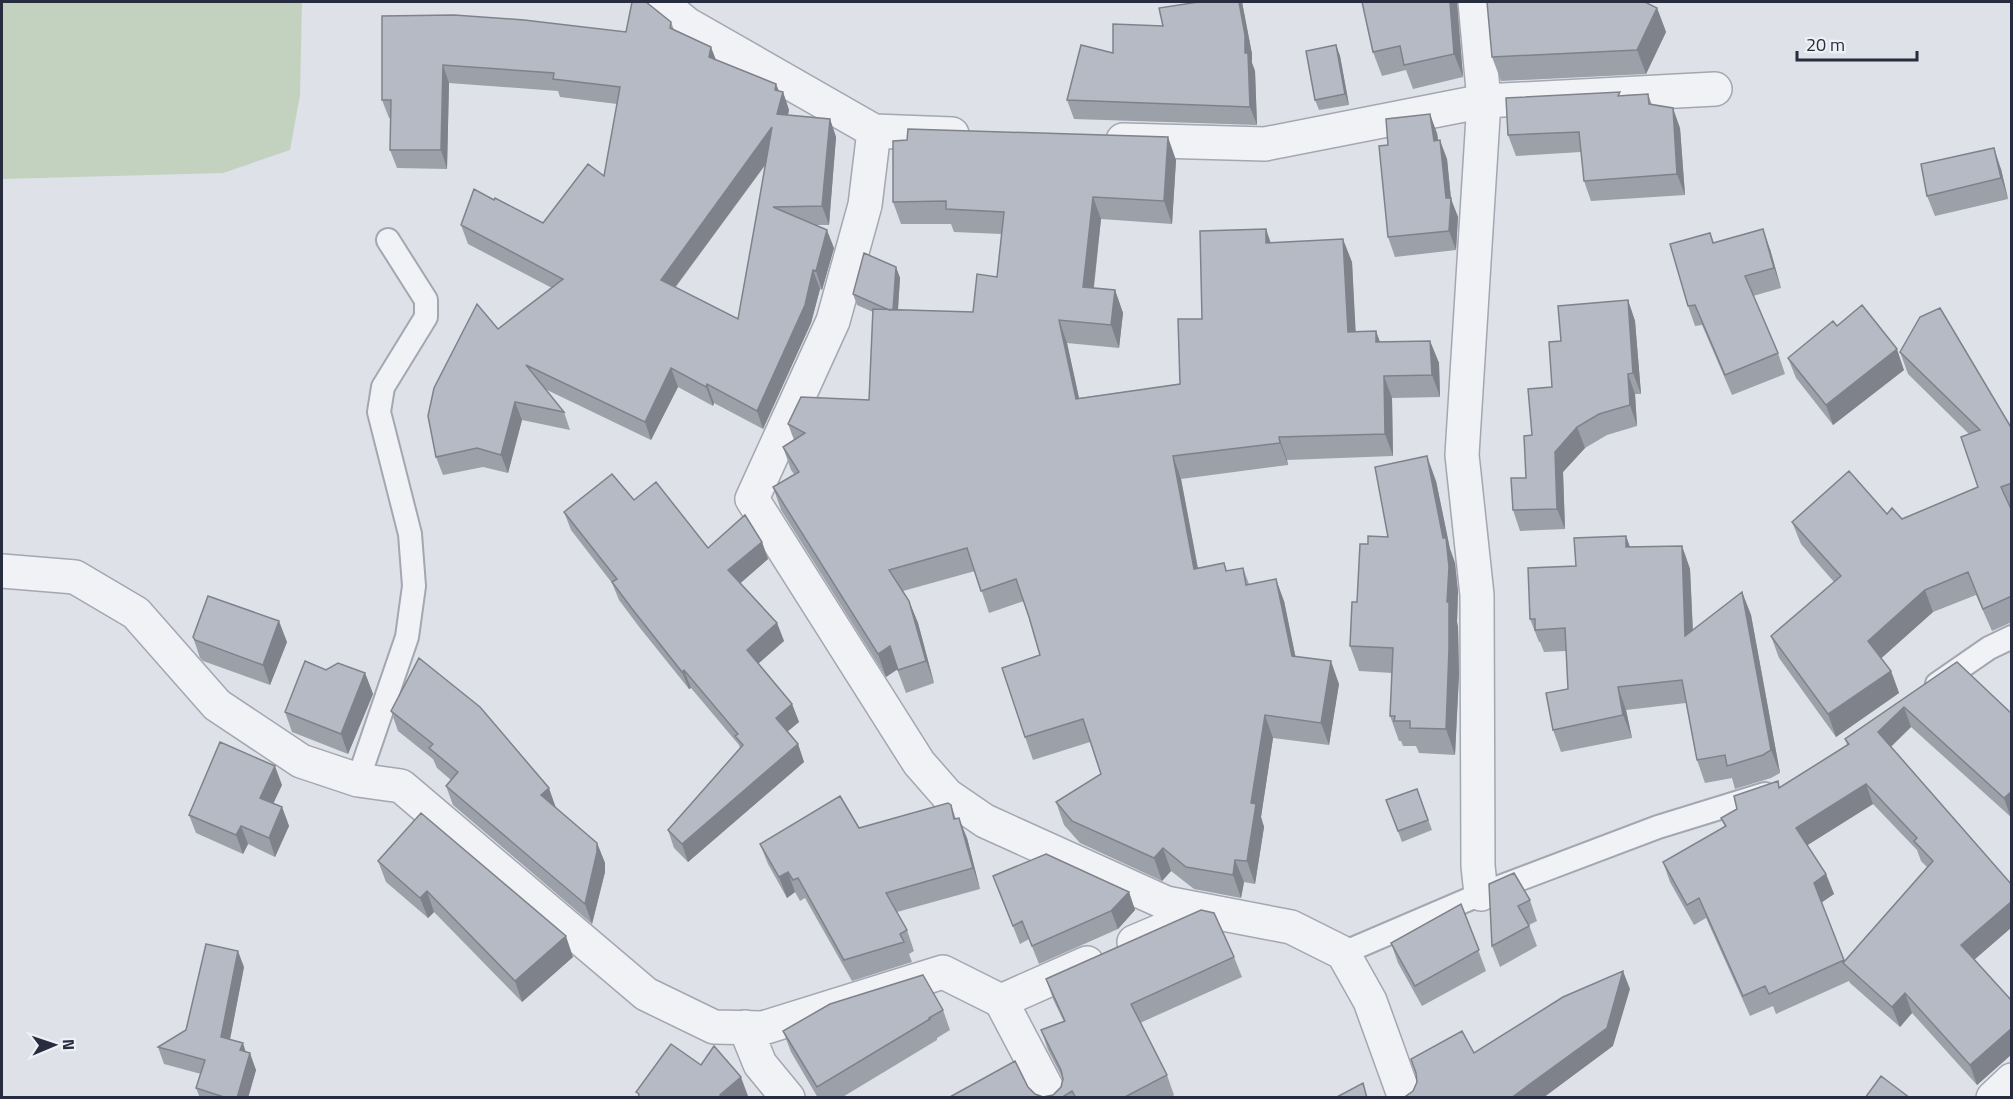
<svg xmlns="http://www.w3.org/2000/svg" width="2013" height="1099" font-family="'Titillium Web',sans-serif">
  <style>
    .green { fill: #c2d2bf }
    .lines { fill: none; stroke-linecap: round; stroke-linejoin: round }
    .service-casing { stroke: #a3a7b2; stroke-width: 26 }
    .minor-casing { stroke: #a3a7b2; stroke-width: 36 }
    .service { stroke: #f1f2f6; stroke-width: 22 }
    .minor { stroke: #f1f2f6; stroke-width: 33 }
    .wall { fill: #9ca0a9; fill-rule: evenodd }
    .shaded-wall { fill: #7f828a }
    .building { fill: #b5bac5; stroke: #7f828a; stroke-width: 1.5; fill-rule: evenodd }
  </style>
  <rect width="100%" height="100%" fill="#dee1e8"/>
  <path class="green" d="M2,2H302L300,95L290,150L223,173L2,179Z"/>
  <g class="lines">
    <defs>
      <path id="service" d="M1937,684L1989,648L2012,637
        M358,780L407,637L414,586L410,534L379,412L383,387L426,317V300L388,240
        M1343,953L1481,894L1658,827L1765,794"/>
      <path id="minor" d="M660,2L687,24L874,131L952,134
        M1475,2L1484,101L1462,455L1477,595L1478,866L1481,894
        M874,131L865,205L833,321L752,499L919,763L947,795L985,821L1166,903L1291,927L1343,953L1370,1001L1405,1098
        M1123,140L1265,144L1484,101L1715,89
        M2,571L75,577L136,613L217,705L301,761L358,780L401,786L646,994L714,1027L763,1028L943,972L1001,1001L1087,963
        M1134,942L1167,928L1191,908
        M1001,1001L1052,1098
        M745,1027L760,1064L788,1098
        M1993,1098L2012,1080"/>
    </defs>
    <use href="#service" class="service-casing"/>
    <use href="#minor" class="minor-casing"/>
    <use href="#service" class="service"/>
    <use href="#minor" class="minor"/>
  </g>
  <path class="wall" d="M1198,2H1242L1252,54V63L1255,71L1257,125L1074,119L1067,100L1113,53L1163,26Z
    M1362,2H1457L1463,77L1413,89L1406,70L1382,76L1373,52Z
    M1657,8L1666,32L1646,74L1501,81L1492,57Z
    M382,16L626,32L671,22L674,30L716,60L776,84L779,91L783,92L789,110L788,115L830,119L836,137L829,225H814L834,248L822,290L820,289L811,323L763,429L714,403L713,406L678,387L651,440L545,389L564,412L570,430L522,420L508,473L483,467L443,475L436,457L498,329L552,288L468,244L461,225L494,200L543,223L604,176L617,104L560,97L558,91L449,83L447,169L397,168L390,150L391,118H389L382,100ZM766,164L738,319L675,288Z
    M1336,45L1340,56L1349,105L1319,110L1315,100Z
    M1648,94L1652,105L1680,128L1685,195L1591,201L1584,181L1581,152L1516,156L1508,135L1622,95Z
    M1437,133L1438,140L1447,159L1451,199L1458,217L1456,250L1395,257L1388,237V145Z
    M1176,160L1172,224L1101,219L1094,288L1115,290L1123,313L1119,348L1067,343L1079,398L1180,384L1202,319L1266,229L1270,243L1352,262L1355,332L1376,331L1380,342L1430,341L1439,363L1440,397L1392,398L1393,456L1287,460L1288,465L1181,479L1198,568L1224,563L1227,571L1243,568L1249,584L1284,601L1295,656L1339,684L1329,745L1273,738L1261,817L1264,827L1255,884L1244,882L1241,898L1194,889L1171,871L1162,881L1080,843L1064,825L1056,802L1101,774L1090,742L1033,760L1025,737L1040,655L1024,601L989,613L975,571L903,591L909,601L918,623L934,683L906,693L897,669L886,677L781,510L773,487L794,474L791,470L783,447L794,440L788,424L869,400L873,312L857,305L853,294L896,267L900,278L898,310L973,312L997,277L1002,234L954,232L951,224H901L893,202Z
    M2001,169L2008,199L1935,216L1927,196Z
    M1710,233L1714,243L1770,249L1781,288L1753,296L1778,353L1785,374L1732,395L1702,325L1695,326L1688,306Z
    M1628,300L1635,321L1641,394H1635L1637,426L1607,435L1585,448L1563,472L1565,529L1520,531L1513,510L1526,478L1532,435L1552,387L1561,341Z
    M1837,326L1904,370L1833,425L1796,378L1788,358Z
    M1900,352L2012,429V622L1992,631L1976,595L1933,612L1881,658L1891,671L1899,693L1836,737L1779,658L1771,636L1834,582L1801,544L1792,522L1887,514L1902,519L1978,487L1969,434L1908,374Z
    M1436,481L1450,549L1455,563L1458,592L1457,622L1458,627L1459,674L1455,755L1419,753L1416,746H1403L1401,741H1399L1390,716L1392,673L1359,671L1350,646L1368,544L1388,537Z
    M634,500L708,548L762,542L768,559L740,583L777,623L784,641L758,664L792,704L799,722L787,732L798,744L804,762L688,862L674,848L668,830L740,748L739,745L691,688L689,689L640,628L619,600L612,583L571,530L564,512Z
    M1626,536L1630,547L1682,546L1690,569L1693,631L1742,592L1751,615L1780,773L1771,778L1735,789L1732,778L1705,783L1697,760L1686,703L1626,710L1632,738L1561,752L1553,730L1568,689L1566,651L1544,652L1540,642H1539L1530,619L1576,566Z
    M193,637L287,642L270,685L203,661L200,658Z
    M1957,662L2012,714V818L1911,727L1891,747L2012,885V927L1974,960L2012,1001V1054L1977,1085L1912,1013L1900,1027L1850,983L1849,981L1776,1014L1773,1006L1750,1016L1706,918L1694,925L1670,882L1663,862L1725,827L1721,818L1780,787L1847,745L1845,739ZM1873,804L1917,850L1921,861L1927,867L1844,962L1821,902L1834,894L1826,874L1807,845Z
    M326,670L365,673L373,694L348,754L292,732L285,712Z
    M391,711L556,808L597,843L605,863V872L592,924L453,805L446,786L451,780L437,768L433,759L398,731Z
    M282,785L273,803L282,807L289,826L275,857L248,844L243,854L196,833L189,815Z
    M1417,789L1432,830L1402,842L1386,800Z
    M951,805L956,819L967,838L980,889L897,912L907,930L914,951L909,954L912,962L852,981L805,898L800,901L795,892L787,898L768,864L760,844L859,828Z
    M378,861L573,957L522,1002L434,912L428,918L386,882Z
    M993,876L1129,892L1135,910L1118,929L1039,964L1029,939L1020,944Z
    M1489,884L1530,900L1537,921L1529,925L1537,946L1500,967L1492,946Z
    M1461,904L1486,971L1422,1006L1398,963L1391,943Z
    M1234,957L1242,977L1140,1023L1167,1075L1174,1095L1170,1098H948L1028,1087L1035,1094L1043,1097L1053,1095L1061,1087L1063,1079L1048,1050L1041,1030L1064,1022L1053,999L1046,979Z
    M244,967L230,1040L246,1052L256,1070L248,1098H200L196,1088L201,1074L164,1064L158,1047L186,1030Z
    M943,1010L950,1030L937,1038V1040L841,1098H818L791,1052L783,1031Z"/>
  <path class="shaded-wall" d="M1239,2H1242L1252,54V63L1255,71L1257,125L1250,107L1245,53Z
    M1450,2H1457L1463,77L1454,54Z
    M1657,8L1666,32L1646,74L1637,50Z
    M1336,45L1340,56L1349,105L1345,94Z
    M711,47L718,65L709,57Z
    M443,65L449,83L447,169L441,150Z
    M776,84L781,97L783,92L789,110L784,132L777,114L775,90Z
    M1673,108L1680,128L1685,195L1677,174Z
    M1430,114L1437,133L1441,160L1434,141Z
    M830,119L836,137L829,225L822,206Z
    M772,127L779,146L667,298L661,280Z
    M1168,137L1176,160L1172,224L1164,201Z
    M1440,140L1447,159L1451,199L1458,217L1456,250L1449,231Z
    M1994,148L2001,169L2008,199L2001,178Z
    M1093,197L1101,219L1091,310L1083,287Z
    M1266,229L1274,252L1266,243Z
    M1763,229L1770,249L1781,288L1774,268Z
    M827,230L834,248L822,290L816,271Z
    M1343,239L1352,262L1357,355L1348,332Z
    M896,267L900,278L897,322L893,312Z
    M813,270L820,289L811,323L763,429L757,411Z
    M1115,290L1123,313L1119,348L1111,325Z
    M1628,300L1635,321L1641,394L1633,373Z
    M1059,320L1067,343L1084,421L1076,399Z
    M1376,331L1384,354L1376,342Z
    M1430,341L1439,363L1440,397L1432,375Z
    M1897,349L1904,370L1833,425L1826,405Z
    M671,368L678,387L651,440L645,422Z
    M1628,374L1635,394L1637,426L1630,405Z
    M1384,376L1392,398L1393,456L1385,434Z
    M707,384L714,403L713,406L706,387Z
    M515,402L522,420L508,473L501,455Z
    M1577,427L1585,448L1563,472L1565,529L1557,509L1555,452Z
    M1279,437L1287,460L1288,465L1280,443Z
    M1173,456L1181,479L1202,591L1194,569Z
    M1427,456L1436,481L1450,549L1455,563L1458,592L1457,622L1458,627L1459,674L1455,755L1446,729L1447,602L1443,538Z
    M1626,536L1634,559L1626,547Z
    M762,542L768,559L735,588L728,570Z
    M1682,546L1690,569L1694,659L1685,636Z
    M1276,579L1284,601L1300,678L1292,656Z
    M1925,590L1933,612L1876,663L1868,641Z
    M1742,592L1751,615L1780,773L1771,750Z
    M909,601L918,623L934,683L926,661Z
    M279,621L287,642L270,685L263,665Z
    M777,623L784,641L753,668L747,650Z
    M890,646L898,669L886,677L878,654Z
    M1331,661L1339,684L1329,745L1321,723Z
    M684,670L691,688L689,689L682,672Z
    M1891,671L1899,693L1836,737L1828,714Z
    M365,673L373,694L348,754L341,734Z
    M1618,687L1626,710L1632,738L1623,715Z
    M792,704L799,722L782,736L776,718Z
    M1904,707L1911,727L1885,752L1878,732Z
    M1265,715L1273,738L1261,817L1264,827L1255,884L1247,861L1251,803Z
    M798,744L804,762L688,862L682,844Z
    M275,766L282,785L267,817L260,798Z
    M1866,784L1873,804L1803,848L1796,828Z
    M549,788L556,808L541,795Z
    M2012,791L2011,818L2004,798Z
    M282,807L289,826L275,857L269,838Z
    M959,818L967,838L980,889L973,868Z
    M241,826L248,844L243,854L236,835Z
    M597,843L605,863V872L592,924L585,904Z
    M1163,848L1171,871L1162,881L1154,858Z
    M1235,860L1244,882L1241,898L1233,875Z
    M788,872L795,892L787,898L779,877Z
    M1826,874L1834,894L1821,903L1814,883Z
    M427,891L434,912L428,918L420,898Z
    M1129,892L1135,910L1118,929L1111,911Z
    M2012,901V927L1968,965L1961,945Z
    M566,936L573,957L522,1002L515,981Z
    M238,951L244,967L227,1054L221,1037Z
    M1623,971L1630,989L1613,1046L1543,1098H1511Z
    M1905,993L1912,1013L1900,1027L1892,1007Z
    M2012,1028V1054L1977,1085L1970,1065Z
    M243,1043L248,1059L250,1053L256,1070L248,1098H237L240,1050Z
    M741,1077L748,1096L746,1098H721L720,1095Z"/>
  <path class="building" d="M632,2H646L671,22L670,28L711,47L709,57L776,84L775,90L783,92L777,114L830,119L822,206L773,207L827,230L816,271L813,270L805,305L757,411L707,384L706,387L671,368L645,422L526,365L564,412L515,402L501,455L477,448L436,457L428,416L434,388L477,304L498,329L563,279L461,225L474,189L494,200L495,198L543,223L588,164L604,176L620,87L553,79L554,73L443,65L441,150H390L391,100H382V16L454,15L524,20L626,32ZM772,127L758,207L738,319L661,280Z
    M1198,2H1239L1245,35V53H1248L1250,107L1067,100L1081,45L1113,53V24L1163,26L1159,8Z
    M1362,2H1450L1454,54L1404,65L1400,46L1373,52Z
    M1487,2H1645L1657,8L1637,50L1492,57Z
    M1336,45L1345,94L1315,100L1306,51Z
    M1620,92L1618,96L1648,94L1649,104L1673,108L1677,174L1584,181L1579,132L1508,135L1506,98Z
    M1430,114L1434,141L1440,140L1446,198H1451L1449,231L1388,237L1379,146L1388,145L1386,119Z
    M908,129L1168,137L1164,201L1093,197L1083,287L1115,290L1111,325L1059,320L1076,399L1180,384L1178,319H1202L1200,231L1266,229V243L1343,239L1348,332L1376,331V342L1430,341L1432,375L1384,376L1385,434L1279,437L1280,443L1173,456L1194,569L1224,563L1226,571L1243,568L1246,585L1276,579L1292,656L1331,661L1321,723L1265,715L1251,803L1256,804L1247,861L1235,860L1233,875L1186,867L1163,848L1154,858L1072,821L1056,802L1101,774L1083,719L1025,737L1002,668L1040,655L1029,617L1016,579L981,591L967,548L889,570L909,601L926,661L898,670L890,646L878,654L773,487L799,472L783,447L805,433L788,424L801,397L869,400L873,309L973,312L977,274L997,277L1004,212L946,209V201L893,202V141L907,140Z
    M1994,148L2001,178L1927,196L1921,164Z
    M1763,229L1774,268L1745,276L1778,353L1725,375L1695,305L1688,306L1670,244L1710,233L1713,243Z
    M864,253L896,267L893,310H889L853,294Z
    M1628,300L1633,373L1628,374L1630,405L1599,414L1577,427L1555,452L1557,509L1513,510L1511,478H1526L1524,436L1532,435L1528,389L1552,387L1549,342L1561,341L1558,306Z
    M1862,305L1897,349L1826,405L1788,358L1833,321L1837,326Z
    M1940,308L2012,429V483L2001,487L2012,511V596L1983,609L1968,572L1925,590L1868,641L1891,671L1828,714L1771,636L1841,576L1792,522L1849,471L1887,514L1892,508L1902,519L1978,487L1961,437L1980,430L1900,352L1920,317Z
    M1427,456L1443,538H1446L1449,567L1447,602H1449V649L1446,729L1410,728V721H1394L1395,716H1390L1393,648L1350,646L1352,602H1357L1360,544H1368V536L1388,537L1375,467Z
    M612,474L634,500L656,482L708,548L745,515L762,542L728,570L777,623L747,650L792,704L776,718L798,744L682,844L668,830L743,745L735,736L738,734L684,670L682,672L633,610L612,582L617,579L564,512Z
    M1626,536V547L1682,546L1685,636L1742,592L1771,750L1763,755L1727,766L1725,755L1697,760L1682,680L1618,687L1623,715L1553,730L1546,693L1568,689L1565,628L1535,630V619H1530L1528,568L1576,566L1574,538Z
    M208,596L279,621L263,665L195,640L193,637Z
    M419,658L480,707L549,788L541,795L597,843V852L585,904L446,786L458,772L429,748L433,744L391,711Z
    M305,661L326,670L338,663L365,673L341,734L285,712Z
    M1957,662L2012,714V791L2004,798L1904,707L1878,732L2012,885V901L1961,945L2012,1001V1028L1970,1065L1905,993L1892,1007L1843,963L1933,861L1914,841L1917,838L1866,784L1796,828L1826,874L1814,883L1844,960L1769,994L1765,986L1743,996L1699,898L1687,905L1663,862L1726,826L1721,818L1737,809L1734,796L1778,781L1779,788L1849,744L1845,739Z
    M220,742L275,766L260,798L282,807L269,838L241,826L236,835L189,815Z
    M1417,789L1428,820L1398,831L1386,800Z
    M840,796L859,828L948,803L951,805L954,819L959,818L973,868L886,893L907,930L900,934L904,942L844,960L798,878L793,880L788,872L779,877L760,844Z
    M421,813L566,936L515,981L427,891L420,898L378,861Z
    M1046,854L1129,892L1111,911L1032,946L1022,921L1013,926L993,876Z
    M1514,873L1530,900L1518,906L1529,926L1492,946L1489,884Z
    M1461,904L1479,950L1415,986L1391,943Z
    M1201,910L1214,913L1234,957L1131,1004L1167,1075L1123,1098H1076L1072,1091L1061,1098H948L1015,1061L1028,1087L1035,1094L1043,1097L1053,1095L1061,1087L1063,1079L1061,1070L1041,1030L1065,1021L1046,979Z
    M206,944L238,951L221,1037L243,1043L240,1050L250,1053L237,1098H227L196,1088L205,1060L158,1047L186,1030Z
    M1623,971L1607,1028L1511,1098H1407L1406,1096L1413,1091L1417,1082L1416,1073L1411,1059L1462,1031L1474,1053L1563,997Z
    M923,975L943,1010L929,1018L930,1019L817,1087L783,1031L830,1004Z
    M671,1044L701,1065L714,1046L741,1077L720,1095L722,1098H638L639,1094L636,1092Z
    M1881,1076L1910,1098H1865Z
    M1363,1083L1367,1098H1335Z"/>
  <rect width="2013" height="1099" fill="none" stroke="#272d3f" stroke-width="6"/>
  <g transform="translate(54 1045) rotate(88)" stroke="#eef0f6" stroke-width="4.5" paint-order="stroke">
  <path d="M0-4.5L10 22L0 15L-10 22Z" fill="#272d3f"/>
  <text y="-9" font-size="16" font-weight="bold" text-anchor="middle" fill="#272d3f">N</text>
  </g>
  <path d="M1797 51v9h120v-9" fill="none" stroke="#272d3f" stroke-width="3"/>
  <text x="1806" y="51" font-size="18" fill="#272d3f" stroke="#eef0f6" stroke-width="4.5" paint-order="stroke">20 m</text>
</svg>
